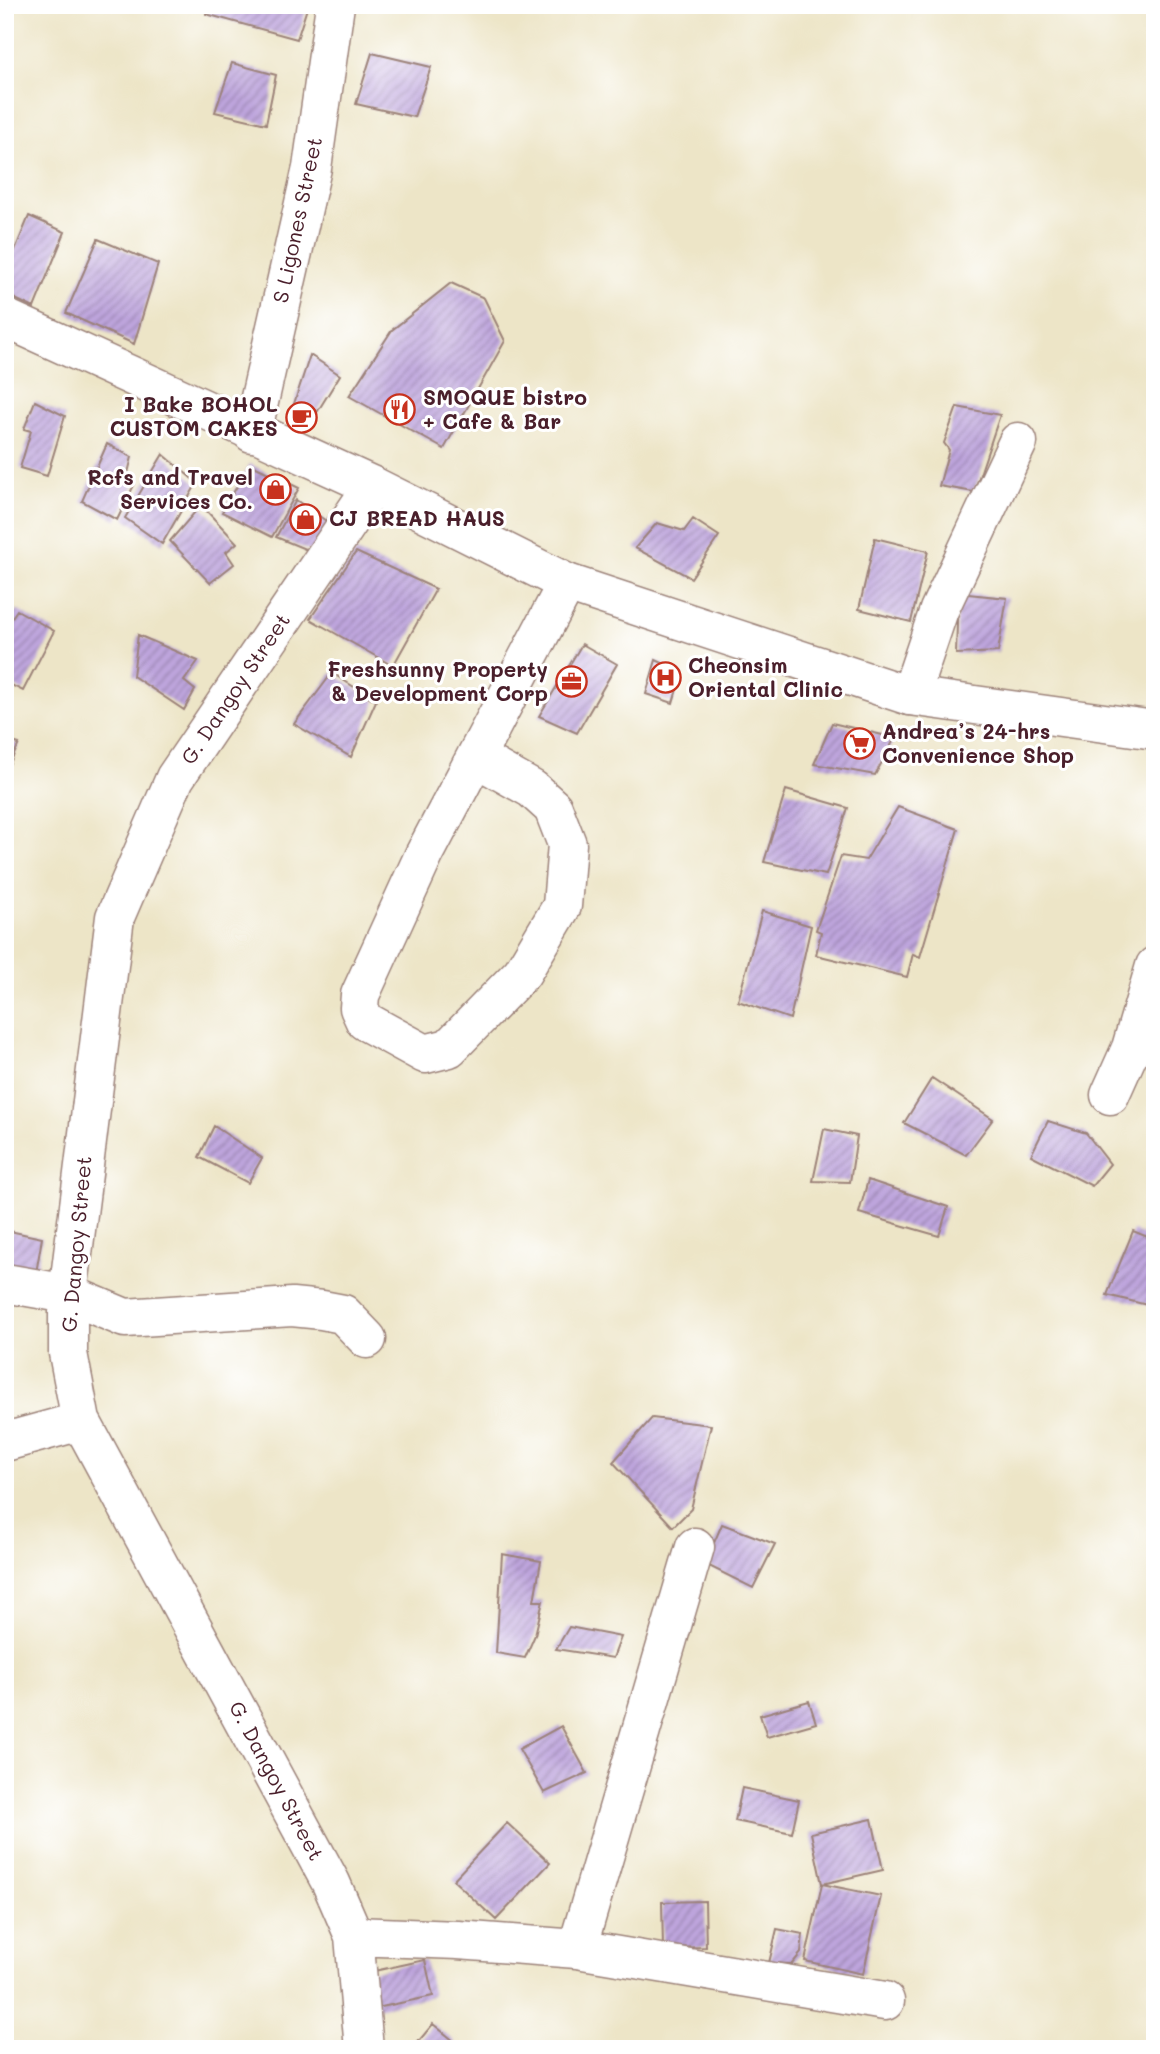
<svg xmlns="http://www.w3.org/2000/svg" width="1160" height="2054" font-family="Mali,sans-serif">
  <style>
    .building { fill: url(#building-hatch) }
    .lines { fill: none; stroke-linecap: round; stroke-linejoin: round }
    .minor-casing { stroke: #9c8279; stroke-width: 41 }
    .secondary-casing { stroke: #9c8279; stroke-width: 41 }
    .minor { stroke: #fff; stroke-width: 38 }
    .secondary { stroke: #fff; stroke-width: 38 }
    .labels { text-anchor: middle; stroke-width: 6; stroke-linejoin: round; paint-order: stroke }
    .street-label { font-size: 21px; fill: #4a1f2b; stroke: #fff }
    .poi-label { font-size: 21px; font-weight: bold; fill: #4a1f2b; stroke: #fff; text-anchor: start }
  </style>
  <defs>
    <pattern id="building-hatch" width="6" height="6" patternUnits="userSpaceOnUse" patternTransform="scale(1.75)"><rect width="6" height="6" fill="#bea5dd"/><path d="M-1 1l2-2M0 6l6-6M5 7l2-2" fill="none" stroke="#9c86b3"/></pattern>
  </defs>
  <rect width="100%" height="100%" fill="#fff"/>
  <filter id="ink" filterUnits="userSpaceOnUse"><feTurbulence type="fractalNoise" baseFrequency=".0143" numOctaves="2"/><feDisplacementMap in="SourceGraphic" scale="14" xChannelSelector="R" yChannelSelector="G"/><feConvolveMatrix kernelMatrix="1 2 1 2 8 2 1 2 1" color-interpolation-filters="sRGB"/></filter>
  <filter id="wash" filterUnits="userSpaceOnUse"><feTurbulence type="fractalNoise" baseFrequency=".00686" numOctaves="4" result="noise"/><feDisplacementMap in="SourceGraphic" scale="28" xChannelSelector="R" yChannelSelector="G"/><feGaussianBlur stdDeviation="1.57" result="paint"/><feColorMatrix in="noise" values="0 0 0 0 0 0 0 0 0 0 0 0 0 0 0 0 0 1.4 0 .05"/><feComposite in="paint" operator="in"/></filter>
  <g filter="url(#wash)">
    <rect width="100%" height="100%" fill="#ede5c7"/>
    <g id="blocks">
      <path class="building" d="M207,5H308L297,39L206,14Z
        M372,53L431,67L414,117L356,104Z
        M232,63L276,75L266,124L215,112Z
        M29,216L65,232L34,308L5,294V274Z
        M98,239L158,264L134,344L66,313Z
        M451,283L484,298L505,341L444,449L349,396L392,330Z
        M310,355L340,375L308,427L289,419Z
        M35,401L65,416L47,476L20,468L31,431L24,429Z
        M957,407L1000,415L974,492L939,486L949,450L944,443Z
        M107,444L132,457L128,473L135,483L117,520L82,501Z
        M163,454L197,483L162,544L125,518Z
        M250,464L299,488L272,537L222,512Z
        M296,500L332,525L317,554L276,537Z
        M201,505L237,543L226,552L234,564L210,583L170,541Z
        M693,519L719,536L691,578L635,548L657,523L684,531Z
        M875,538L928,551L911,622L859,609Z
        M356,552L436,589L393,666L310,619Z
        M958,593L1007,598L998,652L956,654Z
        M17,610L54,631L23,691L5,682V628Z
        M138,635L198,661L184,681L195,690L184,710L133,676Z
        M582,644L617,664L577,733L539,716Z
        M656,660L682,672L673,703L646,694Z
        M332,673L376,701L351,757L294,724Z
        M832,723L895,738L875,775L814,764Z
        M5,740L19,744L5,773Z
        M786,790L848,808L826,875L764,862Z
        M898,807L958,829L920,957L913,954L907,977L816,955L821,932L816,930L841,856L866,860Z
        M762,911L811,926L790,1019L738,1001Z
        M932,1078L993,1119L966,1155L904,1123Z
        M1048,1121L1086,1133L1110,1164L1092,1186L1031,1155Z
        M214,1126L262,1158L248,1183L199,1157Z
        M824,1129L857,1136L850,1182L813,1181Z
        M868,1180L948,1207L939,1236L859,1213Z
        M5,1230L42,1238L34,1285L5,1277Z
        M1133,1231L1155,1240V1307L1107,1295Z
        M652,1418L711,1425L691,1509L673,1527L613,1462Z
        M722,1524L775,1544L753,1588L705,1564Z
        M502,1554L541,1561L534,1601H543L535,1635L525,1658L496,1653Z
        M569,1627L621,1637L613,1658L556,1649Z
        M809,1701L816,1723L767,1737L760,1715Z
        M561,1726L587,1773L544,1793L519,1749Z
        M742,1788L799,1800L792,1833L735,1821Z
        M872,1819L883,1870L822,1884L811,1833Z
        M507,1823L550,1863L496,1920L453,1880Z
        M822,1884L881,1896L863,1974L805,1961Z
        M705,1901L706,1947L663,1948L662,1902Z
        M777,1929L803,1934L801,1953L792,1964L769,1963Z
        M425,1960L433,1996L372,2009L365,1973Z
        M433,2024L455,2042L450,2049H412Z"/>
    </g>
  </g>
  <g filter="url(#ink)">
    <use href="#blocks" fill-opacity="0" stroke="#9c8279" stroke-width="2"/>
    <g class="lines">
      <defs>
        <path id="minor" d="M252,433L312,168L335,5
          M910,696L939,610L1018,442
          M477,758L532,789L553,808L567,844L562,906L522,973L449,1048L425,1054L365,1021L359,1008L360,995L424,855L567,583
          M1110,1095L1131,1048L1155,966
          M5,1283L68,1294L125,1318L292,1307L322,1310L343,1314L367,1339
          M5,1442L81,1421
          M354,1936L458,1940L577,1949L885,2001
          M577,1949L695,1547
          M364,2049L354,1936L331,1883L81,1421L68,1353V1294L115,917L175,778L373,486"/>
        <path id="secondary" d="M5,318L373,486L567,583L910,696L1155,730"/>
      </defs>
      <use href="#minor" class="minor-casing"/>
      <use href="#secondary" class="secondary-casing"/>
      <use href="#minor" class="minor"/>
      <use href="#secondary" class="secondary"/>
    </g>
  </g>
  <defs>
    <symbol id="restaurant-ring" viewBox="-11 -11 22 22"><circle r="9.5" fill="#fff" stroke="#c8321e" stroke-width="1.5"/><path d="M-5-6h1v4h1v-4h1v4h1v-4h1v5L-1.5 .5V6h-2V.5L-5-1ZM5-6V6H3V1.5H1.5Q1.5-4 5-6Z" fill="#c8321e"/></symbol>
    <symbol id="cafe-ring" viewBox="-11 -11 22 22"><circle r="9.5" fill="#fff" stroke="#c8321e" stroke-width="1.5"/><path d="M-5.5-4.5H6V0H3Q3 3.5 0 3.5H-2.5Q-5.5 3.5-5.5 0ZM3-3.2v2h1.7v-2ZM-6 4.5H4V6H-6Z" fill="#c8321e"/></symbol>
    <symbol id="shop-ring" viewBox="-11 -11 22 22"><circle r="9.5" fill="#fff" stroke="#c8321e" stroke-width="1.5"/><path d="M-5-2.5h2.3a2.7 3.5 0 0 1 5.4 0H5L5.5 6h-11ZM-1.5-2.5h3a1.5 2.3 0 0 0-3 0Z" fill="#c8321e"/></symbol>
    <symbol id="hospital-ring" viewBox="-11 -11 22 22"><circle r="9.5" fill="#fff" stroke="#c8321e" stroke-width="1.5"/><path d="M-5-5h3v3.5h4V-5h3V5h-3V1.5h-4V5h-3Z" fill="#c8321e"/></symbol>
    <symbol id="office-ring" viewBox="-11 -11 22 22"><circle r="9.5" fill="#fff" stroke="#c8321e" stroke-width="1.5"/><path d="M-6-3h4V-5.5h4V-3h4V5H-6ZM-1-4.5V-3h2v-1.5ZM-6 0V1H6V0Z" fill="#c8321e"/></symbol>
    <symbol id="supermarket-ring" viewBox="-11 -11 22 22"><circle r="9.5" fill="#fff" stroke="#c8321e" stroke-width="1.5"/><path d="M-6-5.5h2.5l.6 2H6L4.5 2H-2.5L-4.4-4H-6ZM-1.5 3.2a1.3 1.3 0 1 0 .1 0ZM3 3.2a1.3 1.3 0 1 0 .1 0Z" fill="#c8321e"/></symbol>
  </defs>
  <g fill-rule="evenodd">
    <use href="#restaurant-ring" x="382" y="392" width="35" height="35"/>
    <use href="#cafe-ring" x="284" y="400" width="35" height="35"/>
    <use href="#shop-ring" x="258" y="472" width="35" height="35"/>
    <use href="#shop-ring" x="288" y="502" width="35" height="35"/>
    <use href="#hospital-ring" x="648" y="660" width="35" height="35"/>
    <use href="#office-ring" x="554" y="664" width="35" height="35"/>
    <use href="#supermarket-ring" x="842" y="726" width="35" height="35"/>
  </g>
  <g class="labels">
    <g class="street-label">
      <text transform="translate(298 220) rotate(-78)" y="7">S Ligones Street</text>
      <text transform="translate(236 689) rotate(-56)" y="7">G. Dangoy Street</text>
      <text transform="translate(77 1244) rotate(-85)" y="7">G. Dangoy Street</text>
      <text transform="translate(276 1781) rotate(62)" y="7">G. Dangoy Street</text>
    </g>
    <g class="poi-label">
      <text x="423" y="405">SMOQUE bistro<tspan x="423" dy="24">+ Cafe &amp; Bar</tspan></text>
      <text x="278" y="412" text-anchor="end">I Bake BOHOL<tspan x="278" dy="24">CUSTOM CAKES</tspan></text>
      <text x="253" y="485" text-anchor="end">Rcfs and Travel<tspan x="253" dy="24">Services Co.</tspan></text>
      <text x="329" y="526">CJ BREAD HAUS</text>
      <text x="688" y="673">Cheonsim<tspan x="688" dy="24">Oriental Clinic</tspan></text>
      <text x="548" y="677" text-anchor="end">Freshsunny Property<tspan x="548" dy="24">&amp; Development Corp</tspan></text>
      <text x="882" y="739">Andrea’s 24-hrs<tspan x="882" dy="24">Convenience Shop</tspan></text>
    </g>
  </g>
  <rect width="1160" height="2054" fill="none" stroke="#fff" stroke-width="28"/>
</svg>
